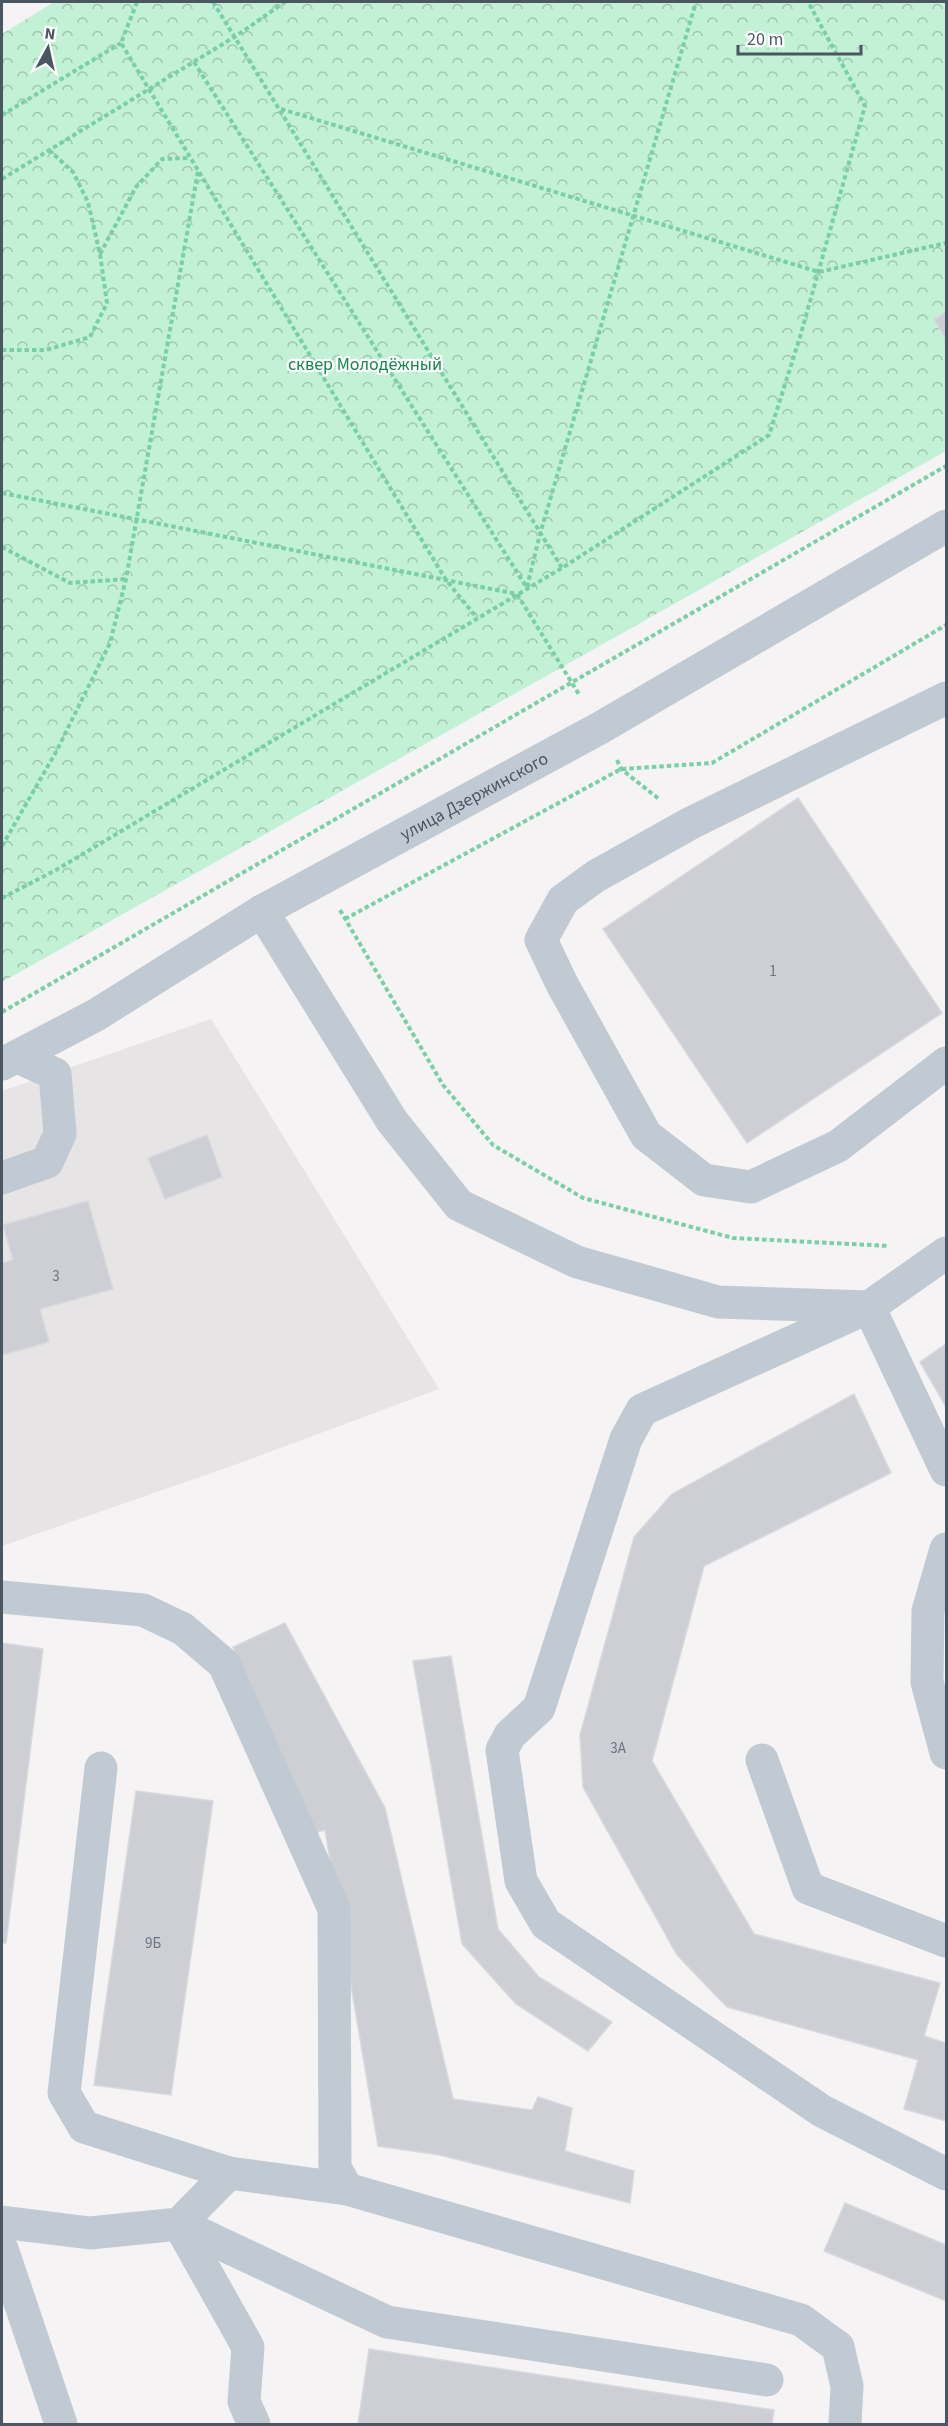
<svg xmlns="http://www.w3.org/2000/svg" width="948" height="2426" font-family="'Source Sans 3',sans-serif">
  <style>
    .education { fill: #e6e4e5 }
    .park { fill: url(#park-crowns) }
    .building { fill: #cdcfd5; stroke: #d7d9de; stroke-width: 1.5 }
    .lines { fill: none; stroke-linecap: round; stroke-linejoin: round }
    .path { stroke: #7ad0a6; stroke-width: 4; stroke-dasharray: 4.5 3; stroke-linecap: butt }
    .minor { stroke: #c1cad2; stroke-width: 33 }
    .labels { text-anchor: middle; stroke-width: 4.5; stroke-linejoin: round; paint-order: stroke }
    .number-label { font-size: 15px; fill: #6b747e }
    .park-label { font-size: 18px; fill: #17864f; stroke: #fff }
    .street-label { font-size: 18px; fill: #4a5661; stroke: #fff }
  </style>
  <defs>
    <pattern id="park-crowns" width="20" height="18" patternUnits="userSpaceOnUse" patternTransform="scale(1.5)"><rect width="20" height="18" fill="#c3f1d5"/><path d="M2 6a3 3 0 1 1 6 0M12 15a3 3 0 1 1 6 0" fill="none" stroke="#a0c6b0"/></pattern>
  </defs>
  <rect width="100%" height="100%" fill="#f5f3f3"/>
  <path class="education" d="M211,1019L439,1389L237,1464L2,1546V1091Z"/>
  <path class="park" d="M54,2H946V451L2,982V34Z"/>
  <path class="building" d="M946,312V340L934,319Z
    M798,798L942,1013L747,1143L603,929Z
    M207,1135L222,1177L165,1199L148,1158Z
    M88,1201L113,1289L40,1309L49,1342L2,1355V1263L13,1260L3,1225Z
    M946,1344V1407L920,1362Z
    M854,1394L891,1473L704,1566L652,1761L754,1934L940,1983L924,2036L946,2043V2121L904,2109L918,2060L727,2007L677,1955L583,1787L580,1735L634,1537L672,1494Z
    M285,1623L385,1808L453,2099L532,2110L538,2097L572,2108L565,2151L634,2171L630,2203L440,2155L378,2146L325,1830L313,1833L233,1647Z
    M2,1643L43,1649L6,1943H2Z
    M451,1656L498,1929L539,1977L612,2022L588,2051L516,2004L462,1944L413,1661Z
    M136,1791L213,1801L171,2095L94,2085Z
    M845,2203L946,2245V2301L824,2251Z
    M369,2349L774,2410L772,2424H358Z"/>
  <g class="lines">
    <path class="path" d="M137,2L121,43L446,580L477,618
      M213,2L562,568
      M194,62L527,588
      M281,109L819,272L946,243
      M2,115L121,43
      M2,179L236,36L285,2
      M100,254L136,187L162,159L190,158
      M2,350H46L90,337L107,303L100,254L88,202L73,172L49,150
      M2,493L517,594L580,696
      M2,547L70,583L126,579
      M527,587L540,534L696,2
      M617,760L621,769L659,799
      M2,846L56,752L110,643L126,579L198,171
      M2,898L56,870L562,568L769,435L800,337L865,106L808,2
      M340,910L443,1085L493,1145L583,1198L733,1238L889,1246
      M345,919L621,769L712,763L946,625
      M2,1012L946,466"/>
    <g class="minor">
      <path d="M946,698L691,823L596,876L563,900L541,940L562,984L646,1135L704,1180L751,1187L838,1146L946,1063"/>
      <path d="M262,911L392,1121L459,1205L577,1262L718,1302L869,1307L946,1470"/>
      <path id="s1" d="M2,1064L96,1015L262,911L600,728L946,526"/>
      <path d="M2,1178L47,1162L60,1134L55,1074L18,1057"/>
      <path d="M946,1253L869,1307L642,1410L626,1439L539,1708L510,1735L502,1750L521,1881L546,1924L822,2111L946,2174"/>
      <path d="M946,1549L928,1611L927,1682L946,1753"/>
      <path d="M2,1597L143,1610L183,1629L224,1664L334,1909L335,2168L347,2189L801,2320L838,2347L847,2386L845,2424"/>
      <path d="M762,1760L808,1888L946,1941"/>
      <path d="M101,1768L64,2093L84,2127L229,2173L347,2189"/>
      <path d="M229,2173L179,2224L248,2347L244,2402L254,2424"/>
      <path d="M2,2222L90,2233L179,2224L387,2322L767,2380"/>
      <path d="M2,2249L61,2424"/>
    </g>
  </g>
  <g class="labels">
    <g class="number-label">
      <text x="773" y="976">1</text>
      <text x="56" y="1281">3</text>
      <text x="618" y="1753">3А</text>
      <text x="153" y="1948">9Б</text>
    </g>
    <g class="park-label">
      <text x="365" y="370">сквер Молодёжный</text>
    </g>
    <g class="street-label">
      <text dy="6" stroke="none"><textPath href="#s1" startOffset="543">улица Дзержинского</textPath></text>
    </g>
  </g>
  <rect width="948" height="2426" fill="none" stroke="#4a5661" stroke-width="6"/>
  <g transform="translate(48 48) rotate(8)" stroke="#ffffff" stroke-width="4.5" paint-order="stroke">
  <path d="M0-4.5L10 22L0 15L-10 22Z" fill="#4a5661"/>
  <text y="-9" font-size="16" font-weight="bold" text-anchor="middle" fill="#4a5661">N</text>
  </g>
  <path d="M738 45v9h123v-9" fill="none" stroke="#4a5661" stroke-width="3"/>
  <text x="747" y="45" font-size="18" fill="#4a5661" stroke="#ffffff" stroke-width="4.5" paint-order="stroke">20 m</text>
</svg>
